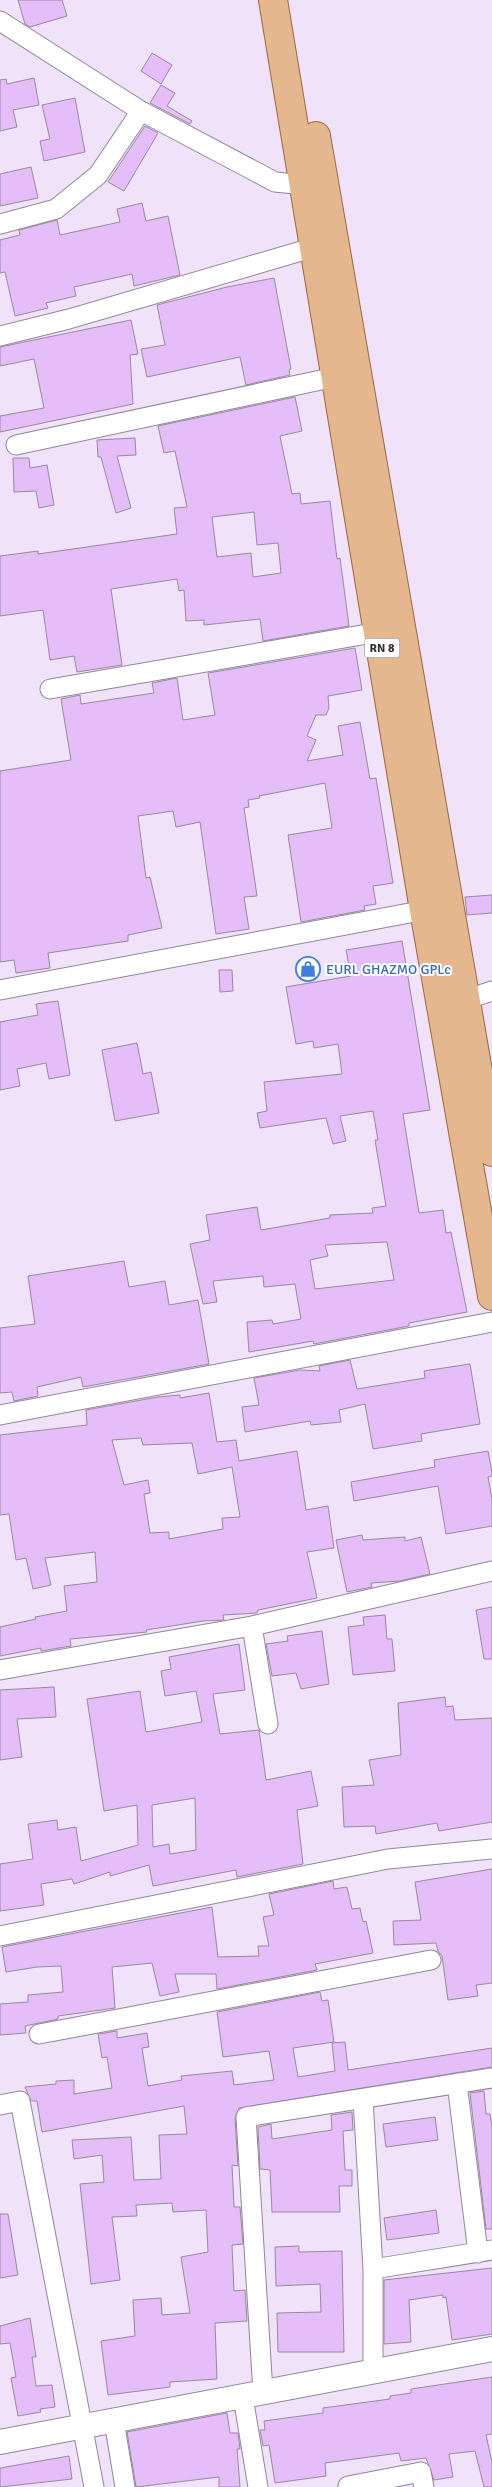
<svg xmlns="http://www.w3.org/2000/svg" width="492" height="2487" font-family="Signika,sans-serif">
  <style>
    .building { fill: #e5bdf9; stroke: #978a9e; fill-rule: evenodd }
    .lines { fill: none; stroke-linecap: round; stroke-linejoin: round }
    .minor-casing { stroke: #93869a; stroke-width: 21 }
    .tertiary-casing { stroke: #93869a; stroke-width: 26 }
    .primary-casing { stroke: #9b683e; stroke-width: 30 }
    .minor { stroke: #fff; stroke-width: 19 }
    .tertiary { stroke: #fff; stroke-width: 24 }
    .primary { stroke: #e5b78e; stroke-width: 28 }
    .labels { text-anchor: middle; stroke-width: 4; stroke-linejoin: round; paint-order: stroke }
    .shield { fill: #fff; stroke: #706d72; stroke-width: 1 }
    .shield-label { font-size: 12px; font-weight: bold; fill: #332e36 }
    .shop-label { font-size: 14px; fill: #366cbe; stroke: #fff; text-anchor: start }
  </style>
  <rect width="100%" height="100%" fill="#f0e2f8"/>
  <path class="building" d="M18,0H62L67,16L30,27L25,24Z
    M152,53L172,65L161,84L141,71Z
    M34,78L39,105L13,110L17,127L0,131V80L6,79L7,84Z
    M161,85L175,93L167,106L192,121L190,124L150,103Z
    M75,98L85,152L44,161L40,141L50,139L42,105Z
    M145,126L158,133L124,191L108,182Z
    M31,167L38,198L0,206V174Z
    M142,203L146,221L168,216L180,275L134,286L132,274L74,287L76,296L46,303L48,308L15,316L5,272L0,273V240L20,235L19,230L57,220L60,235L120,222L117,209Z
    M274,278L291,369L289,370L290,375L246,385L240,357L147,377L141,349L165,345L157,305L227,287Z
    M131,320L138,354L130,355L133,404L0,432V416L44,408L34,359L0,366V347Z
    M295,397L302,431L280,436L292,494L300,493L301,504L330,501L337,559L340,558L349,626L263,641L260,619L204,625V620L186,621L184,590L179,591L177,579L111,589L122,665L77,672L74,656L50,660L43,610L0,616V556L38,551V554L177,534L174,508L187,507L175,451L164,453L158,426ZM254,512L257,545L278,543L281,573L253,577L251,553L217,557L212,517Z
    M135,438L136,455L117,456L131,508L116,513L101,457H98L97,440Z
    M13,458H29L30,468L47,465L54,505L39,508L36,491L14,492Z
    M355,648L362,690L328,696L329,708L326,715H316L307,736L316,740L307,761L343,755L338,726L360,722L370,779L376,778L393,883L373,886L376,904L364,906L365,910L301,922L288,835L332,828L325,783L259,796L260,798L248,800L249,807L244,808L257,896L244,897L249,929L216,934L200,822L176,827L173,811L138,816L146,878L150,877L162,928L128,935V941L48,953L50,968L16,973L14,960L0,962V771L71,760L61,699L80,695L81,704L154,693L152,683L177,678L183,720L215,715L208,673Z
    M492,895V913L467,915L465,897Z
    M402,941L430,1110L403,1114L419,1213L443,1210L446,1233L451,1232L467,1312L409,1323V1326L314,1344L313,1341L249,1352L247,1322L272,1320L273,1324L301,1319L295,1284L264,1287L263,1276L213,1281L217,1302L203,1304L190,1244L210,1240L206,1215L257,1207L261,1230L330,1218V1215L373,1213L372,1208L386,1206L375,1140H378L373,1111L340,1116L346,1141L333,1144L326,1118L260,1128L257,1113L267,1111L264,1082L342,1074L338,1044L314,1048L313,1041L296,1044L286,987L351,976L346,950ZM387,1242L394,1280L315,1289L310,1260L328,1256L325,1245Z
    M219,970H232L233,991L220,992Z
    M58,1001L70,1075L49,1079L46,1063L17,1069L20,1086L0,1090V1022L38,1015L36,1004Z
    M137,1043L143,1074L151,1072L159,1113L115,1121L102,1050Z
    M124,1261L129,1287L165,1281L169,1305L198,1300L209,1364L83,1387L81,1377L37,1387L38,1396L14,1401L12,1392L0,1393V1328L35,1324L28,1276Z
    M350,1360L357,1389L425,1378L424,1371L470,1364L480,1424L421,1434L422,1441L373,1449L365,1404L339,1410L341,1422L311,1425L310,1421L245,1432L242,1407L259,1405L254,1378L300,1370L320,1371L319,1366Z
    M209,1393L217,1442L236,1440L239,1461L297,1451L306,1510L328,1506L334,1548L307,1552L317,1598L258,1610L257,1613L223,1615L224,1620L203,1621L146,1630L147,1632L70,1639L71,1646L41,1651V1648L0,1656V1627L36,1619L35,1617L67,1611L64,1586L97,1582L95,1552L45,1558L51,1585L33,1589L26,1558L16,1560L9,1514L0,1515V1435L87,1425L86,1410L158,1397L180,1395V1398ZM141,1438L143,1445L192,1443L198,1474L232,1467L240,1517L222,1518L223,1529L169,1539V1532L150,1533L144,1494L150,1493L148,1480L124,1485L112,1440Z
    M488,1451L492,1473V1476L488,1477L492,1499V1526L446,1534L438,1486L354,1501L351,1482L435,1467L434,1460Z
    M362,1535L363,1540L405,1537V1541L421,1537L430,1574L400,1581L371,1583L372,1587L347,1592L336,1540Z
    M492,1607V1659H484L476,1610Z
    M385,1615L387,1639H392L395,1671L353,1675L348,1627L364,1625L363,1617Z
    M322,1631L329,1684L301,1689L296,1673L272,1676L266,1644L288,1641L287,1636Z
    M239,1644L245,1690L213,1694L220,1734L259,1730L266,1780L311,1771L318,1806L297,1810L303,1864L237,1877L236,1870L153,1886L149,1865L110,1876V1872L74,1884L72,1879L41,1884L44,1905L0,1911V1864L33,1859L28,1824L57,1820L58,1830L76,1827L81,1861L138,1845L137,1805L104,1811L87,1699L140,1691L146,1732L202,1722L196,1691L165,1696L161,1671L171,1669L169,1657ZM195,1798L196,1850L170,1854L169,1844L153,1847L152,1805Z
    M54,1687L56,1717L17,1719L22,1757L0,1760V1690Z
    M445,1697L446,1707L453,1706L455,1720L492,1718V1822L439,1831L437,1823L376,1834L375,1826L344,1827L342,1787L374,1785L369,1760L401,1755L398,1703Z
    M492,1869V1983L476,1985L478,1996L448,2000L442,1956L438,1951L436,1943L394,1945L393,1921L421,1920L415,1882Z
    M333,1881L334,1889L347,1887L352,1909L360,1908L363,1922L366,1921L373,1953L315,1964L317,1970L217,1989L216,1974H175L179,1992L160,1996L152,1963L112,1967L115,2008L58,2016V2019L25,2026L26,2033L0,2035V2004L28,2002V1995L63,1992L61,1966L37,1967L6,1972L2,1947L212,1907L218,1957L259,1956L258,1946H269L263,1917L274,1915L269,1894Z
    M320,1992L322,2001L328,2000L334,2042L293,2048L298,2077L335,2071L332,2043L345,2042L348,2070L492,2048V2067L239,2108L235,2118L238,2166L232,2165L234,2207H240L243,2244L232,2245L234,2291L245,2290L247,2321L215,2323L217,2379L170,2382V2387L108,2395L101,2341L135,2336L133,2300L161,2298L162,2315L190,2313L181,2257L208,2252L206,2210L173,2212L172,2203L136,2205L137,2216L112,2217L120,2280L91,2284L80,2184L104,2182L102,2155L74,2159L72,2140L131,2137L134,2180L161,2179L159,2135L187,2134L184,2106L42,2132L37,2101H31L25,2087L56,2084V2081L74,2080V2094L112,2088L107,2057L102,2058L98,2034L117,2031V2038L147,2033L149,2047L142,2048L148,2086L182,2080L181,2076L232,2071L234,2085L274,2080L269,2051L223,2057L217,2012Z
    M484,2091L486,2114H490L492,2127V2229H486L470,2093Z
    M352,2112L353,2130L343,2131L345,2170H352V2186H339L340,2212H272L270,2170L260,2169L258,2127L271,2124L272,2139L332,2130L331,2115Z
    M435,2117L438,2140L386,2147L383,2124Z
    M436,2210L439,2233L387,2240L384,2218Z
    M0,2214H8L18,2275L0,2278Z
    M299,2246V2252L342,2251L344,2352H278L277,2313L321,2312L320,2284L276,2286L275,2247Z
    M492,2268V2334L452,2340L446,2297L443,2298V2295L409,2300L411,2342L384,2344V2280Z
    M30,2318L36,2357H32L36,2386L52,2385L55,2407L40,2409L41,2412L18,2416L11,2378L16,2377L10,2343L0,2344V2326Z
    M492,2377V2434L486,2435L492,2462V2487H484L475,2451L449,2454L453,2477L434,2480L426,2458L401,2461L399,2453L325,2463L326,2476L275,2483L269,2445L263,2446L260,2430H265L264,2421L323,2413V2408L390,2399V2396L411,2393V2389Z
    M227,2413L230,2433H238L240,2449H237L240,2487H219V2477L136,2487L127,2432Z
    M69,2456L72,2479L0,2487V2468Z"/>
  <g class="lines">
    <defs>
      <path id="minor" d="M0,21L141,111L275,182L305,185
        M0,224L56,209L98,175L141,111
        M0,336L69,319L315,247
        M16,445L335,377
        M50,689L379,632
        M0,990L436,908
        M465,1000L492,991
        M0,1415L492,1322
        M252,1626L268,1724
        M0,1670L252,1626L492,1571
        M0,1936L388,1859L492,1849
        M39,2034L431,1960
        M457,2083L478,2253
        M363,2099L373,2269V2372
        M0,2105L20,2101L94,2487
        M373,2269L492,2250
        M263,2393L246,2117L492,2078
        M243,2397L258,2487
        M114,2421L125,2487
        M348,2486L421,2472L424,2487"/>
      <path id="tertiary" d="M0,2442L492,2349"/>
      <path id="primary" d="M273,0L424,910L492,1296
        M316,136L492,1152"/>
    </defs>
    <use href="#minor" class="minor-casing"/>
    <use href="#tertiary" class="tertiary-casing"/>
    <use href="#primary" class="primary-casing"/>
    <use href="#minor" class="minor"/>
    <use href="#tertiary" class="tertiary"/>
    <use href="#primary" class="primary"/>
  </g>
  <defs>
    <symbol id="shop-ring" viewBox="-11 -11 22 22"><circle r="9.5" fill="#fff" stroke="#3f7fe0" stroke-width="1.5"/><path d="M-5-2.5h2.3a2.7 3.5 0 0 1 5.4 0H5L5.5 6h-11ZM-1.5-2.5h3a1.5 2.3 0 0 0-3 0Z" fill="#3f7fe0"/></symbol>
  </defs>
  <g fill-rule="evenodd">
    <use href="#shop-ring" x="294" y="955" width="28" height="28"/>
  </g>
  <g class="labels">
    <rect class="shield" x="364.5" y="638.5" width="35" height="19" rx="4"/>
    <g class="shield-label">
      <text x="382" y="652">RN 8</text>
    </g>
    <g class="shop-label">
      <text x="326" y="974">EURL GHAZMO GPLc</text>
    </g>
  </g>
</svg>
